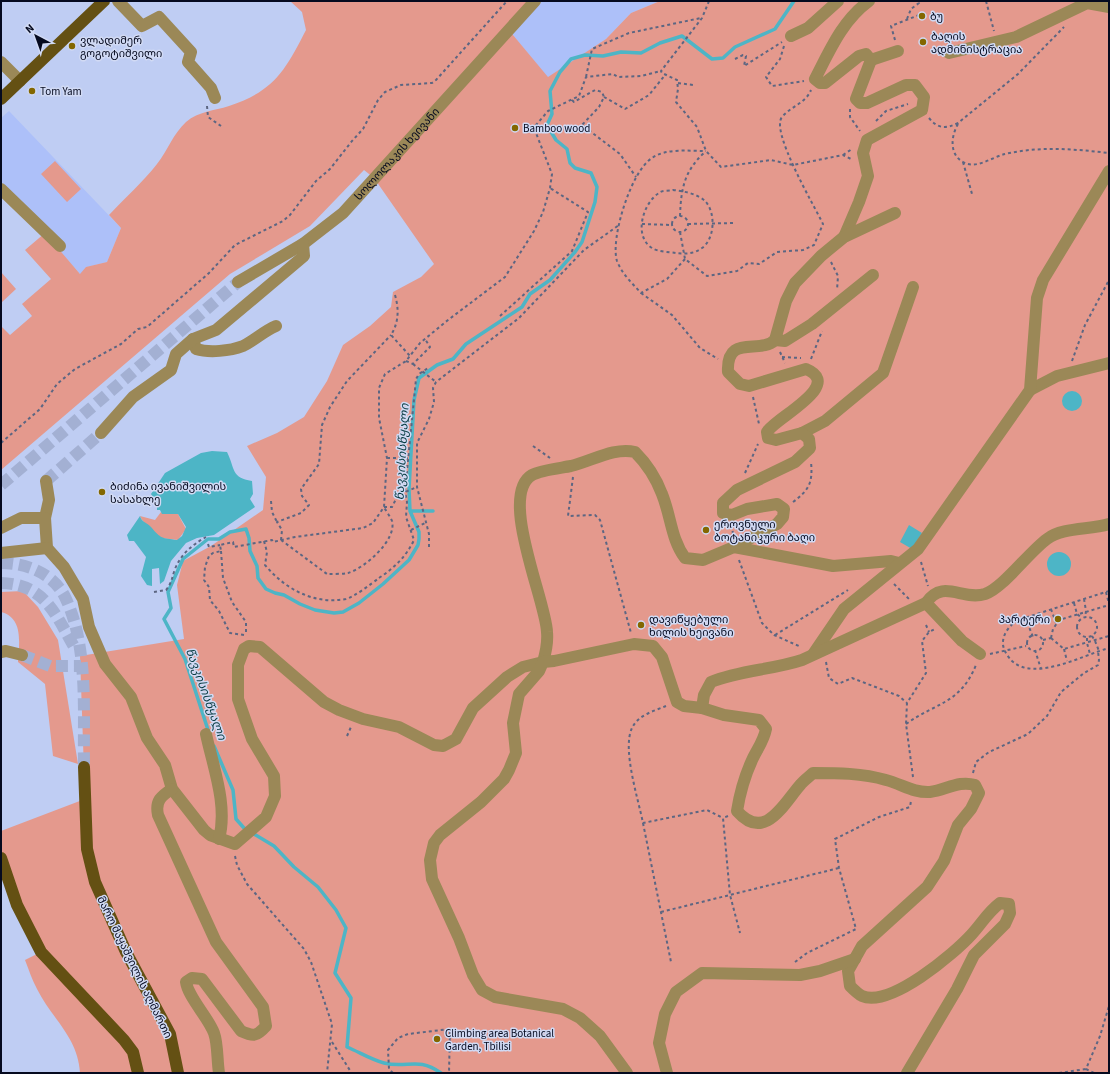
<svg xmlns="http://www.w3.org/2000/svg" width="1110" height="1074" font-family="'Source Sans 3','Noto Sans Georgian',sans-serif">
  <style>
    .built { fill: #adc0f9 }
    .green { fill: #e4998d }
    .water { fill: #4db5c6 }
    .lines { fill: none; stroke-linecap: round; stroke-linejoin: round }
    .stream { stroke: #4db5c6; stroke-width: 3.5 }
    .minor-tunnel { stroke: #a3b0d3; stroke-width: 12; stroke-dasharray: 12 6; stroke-linecap: butt }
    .major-tunnel { stroke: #a3b0d3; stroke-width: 12; stroke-dasharray: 12 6; stroke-linecap: butt }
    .path { stroke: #5c6682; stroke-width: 2; stroke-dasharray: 3 3; stroke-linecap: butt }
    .minor { stroke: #9b8857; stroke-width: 12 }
    .major { stroke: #645013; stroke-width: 12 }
    .poi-dot { fill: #836700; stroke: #d1daf4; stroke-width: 1.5 }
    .labels { text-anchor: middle; stroke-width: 3; stroke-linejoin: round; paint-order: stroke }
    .poi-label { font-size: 11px; fill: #050a1f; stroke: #d1daf4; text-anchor: start }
    .street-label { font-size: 11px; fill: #050a1f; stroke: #d1daf4 }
    .water-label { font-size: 12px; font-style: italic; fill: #0a3c43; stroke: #d1daf4 }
  </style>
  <rect width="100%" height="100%" fill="#bfcdf3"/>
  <path class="built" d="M535,1H660L631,13L606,39L548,78L508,29Z
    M9,111L121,228L107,262L87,267L81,275L44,233L1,189V118Z"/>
  <path class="green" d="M290,1H535L508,29L548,77L606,39L631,13L660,1H1109V1073H80C78,1037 52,1019 37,989C32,980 29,970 25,960L41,952L1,858V831L85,799L80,656L184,639L177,585L183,561L211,546L263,510L266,477L247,446L277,433L304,417L327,381L343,345L370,326L391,307L393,292L421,277L434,264L374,178L364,170L310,226L230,274L1,470V326L10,335L32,316L22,304L51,279L25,250L45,233L80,274L86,267L107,262L121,228L109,215C124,199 143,182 157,164C168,150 173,134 186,122C199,111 214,111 229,106C274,91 285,71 306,30L302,12Z
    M55,161L81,189L67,202L41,174Z
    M1,272L16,289L1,303Z
    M161,512L166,514H178L186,529L178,540L160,538C154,533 142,522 140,516L155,520Z
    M23,591L38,607L58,640L78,764L53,756L45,684L18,662C19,644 24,618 1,612V592Z"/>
  <path class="water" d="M1062 401a10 10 0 1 1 20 0a10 10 0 1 1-20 0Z
    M212,451L227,452C235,468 231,478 252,481L253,494L250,499L255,507L214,535L197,538L186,543L171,561L164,581L160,584L159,568L152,569V586L147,585L141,576L146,557L134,541H129L127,535L140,516C142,523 147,522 151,527C161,539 162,538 177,540L182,536L186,527L178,514H162L160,510H157V504L151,494L165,473L201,453Z
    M909,525L922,533L912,549L900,542Z
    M1047 564a12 12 0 1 1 24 0a12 12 0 1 1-24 0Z"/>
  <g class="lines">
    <path class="stream" d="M410,511H433
      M209,733L185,659L164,619L171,608L168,592L183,559L208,539H219L230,532L246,529L249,538L250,551L257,566L258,578L266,589L275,593L284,595L300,604L315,610L334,613L343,612L359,603L383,584L409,560L418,545L419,539V532L410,511L409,489L414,400L419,378L437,365L453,359L466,344L522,307L530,294L550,280L575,252L582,242L595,202L597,187L591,173L575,168L570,163L567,149L556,140L547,125L552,114L550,91L560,72L571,59L585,55L603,56L621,52L641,53L660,43L682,36L712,59L723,58L735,47L775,29L794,1
      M214,746L233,790L236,819L244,828L274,846L294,867L318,887L336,910L346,928L335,973L351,998L347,1047C359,1052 372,1060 384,1063C408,1069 417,1056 441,1073"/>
    <path class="minor-tunnel" d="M46,481L101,433
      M1,485L238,282
      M22,655L50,666H81"/>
    <path class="major-tunnel" d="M1,563C26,563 53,573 65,597C89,646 83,714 84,767
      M1,583C46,584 56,616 76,650"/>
    <path class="path" d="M709,1L702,18L661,71L662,73L677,80L678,89L676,102L697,127L706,151L721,167L771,160L793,165L843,155L853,160
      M986,1L994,31
      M907,19L911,9L919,3L918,1
      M895,40L891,26L919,15
      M784,46L780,59L766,77L772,86L804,81
      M735,59L743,55L746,56L744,66L782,42
      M586,77L592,49L629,33L701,18
      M678,83L693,85
      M604,97L625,109L649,95L665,75
      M572,100L574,102L595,90L602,92L604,97L599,107L582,125L620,154L636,177
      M207,106L208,117L221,126
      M850,109V117L860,131
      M929,118C938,129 946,129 958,123L1018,74L1064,27
      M876,121L886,111L908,104
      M958,124C951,136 949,154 963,162C976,170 992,157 1005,154C1039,146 1074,149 1109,153
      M843,155L852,149
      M963,162L972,194
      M673,190C683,191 698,194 705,201C716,212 715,239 702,248C694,254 686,254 676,253C670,252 658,252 652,248C633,236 643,203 659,193C662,190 669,191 673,190Z
      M680,216C681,189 684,171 705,152
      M672 224a8 8 0 1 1 16 0a8 8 0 1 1-16 0Z
      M642,224L672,225
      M688,224L733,223
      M680,232L685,259L707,276L737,271L748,263L759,264L777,252L803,250L814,245L823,224C815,207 770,131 782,117C791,106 805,104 811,90
      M685,259L667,279L641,293C632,283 622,274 617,261C610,239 631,171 652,158C666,148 689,151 706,151
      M831,262L838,276L837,290
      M641,293L672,315L700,348L718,359
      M395,295C399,309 399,322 391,335L410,356
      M500,316L572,251L588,212L550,188
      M780,352L785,363
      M782,357L801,358
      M811,359L822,331
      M406,361L413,364L430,347L425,339
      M1072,361L1085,325L1109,280
      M413,364L436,382
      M753,397L759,424
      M1,443L40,409L57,384L75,369L121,344L138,329L147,327L209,273L235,245L283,221L290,215L316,181L330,169L352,141L363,129L378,100L385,92L401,85L432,83L436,80L507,1
      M533,446L550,458
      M387,458H409
      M745,473L758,444
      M573,477L568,516L595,515L600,520L631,633
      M271,501L272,512L277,522
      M793,502C809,490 813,483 811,462
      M384,507H392L398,495L417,487
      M732,525L733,535
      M411,530L425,523
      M281,540L282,530L277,522L301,513L309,505L302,496L301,489L319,464L322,425L330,407L347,381L391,335
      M281,540L327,574C333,574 342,574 348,573C365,568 397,540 392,521C390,516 386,511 384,507
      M264,541L267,552L265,565C285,589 314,605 346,599C354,597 371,584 379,578C394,568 406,557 414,540L406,517L407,502L405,491L416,379L419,374L428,368
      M208,544L209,547L220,545
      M429,547V534L417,487V443L429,419L434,402L433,388L436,382L519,318L584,250L619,225
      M221,551L223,578L232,602L246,622V635
      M739,560L762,623L774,635L801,647
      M921,562L928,586
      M894,584L909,599
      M1109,591L1018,620C1010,625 1002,634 1003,645C1004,651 1008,657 1012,661C1035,682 1083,655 1109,648
      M154,592L166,590C172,583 172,577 175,569C181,554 192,545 206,537
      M1106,592L1109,604
      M1084,599L1086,611L1085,618
      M1074,603L1077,614L1082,618
      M1051,609L1056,623
      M1025,617L1033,637
      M1077 627a10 10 0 1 1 20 0a10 10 0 1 1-20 0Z
      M926,625L929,632
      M244,635L230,633L219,611L210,600L209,587L204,580L205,567L209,556L213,553L221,551L220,545L233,542L234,547L272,540L273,542L295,537L363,528L373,523L384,507L387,458L379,418V388L385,374L406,361L420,343L448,320L505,277L534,231L543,212L550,188L552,174L536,133V125L548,111L579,96L586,77L613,74L618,77L641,76L661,71
      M775,635L848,590
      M1027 643a8 8 0 1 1 16 0a8 8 0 1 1-16 0Z
      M1092,636L1095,641L1099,651
      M1051,638L1053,629L1059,620L1109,605
      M1051,638L1064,649L1109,636
      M1087,638V643L1090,654
      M1043,640L1051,638
      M1064,649L1067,661
      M1035,650L1041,669
      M990,654L1026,646
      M826,662L829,678L838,684L852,678L899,696L907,703
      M666,706C654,711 638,715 632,728C622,749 638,798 643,823L707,810L723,818
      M906,724C937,702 960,704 976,665
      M347,736L351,727
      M973,773L976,762L989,752L1028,734L1047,716L1061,692L1084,673L1098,665L1099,660L1098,651
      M913,777L906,724L907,703L926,673L922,641L929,632L935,629
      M728,816L723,818L730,895L740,933
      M643,823L671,962
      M235,856L237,865L247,884L304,949L311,962L332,1024L327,1073
      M661,912L839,868
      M795,962L807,953L856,929L839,868L835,839L879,817L910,807L911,801
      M332,1042L351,1072
      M393,1073L389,1069L388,1050L398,1038L408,1034L450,1029L449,1073
      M1059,1073L1086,1069
      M1094,1073L1086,1069L1100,1036L1109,1006"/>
    <g class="minor">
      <path d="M118,1L142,26L159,17L191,52L188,62L211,88L215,98"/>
      <path d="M791,36L808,28L838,1"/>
      <path d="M949,53L1016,37L1087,3L1109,7"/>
      <path d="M871,60L898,51"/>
      <path d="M1,62L20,81"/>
      <path d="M1,189L60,246"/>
      <path d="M844,237L859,202L868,176L863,153L867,140L922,110L924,97L915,85H906L867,103H860L856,99L871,60L866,54L859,56L825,83H820L815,79C830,50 842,21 869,1"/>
      <path id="s1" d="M238,282L303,244L343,213L535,1"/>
      <path d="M193,339L196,349C209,353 230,351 243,346C255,340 264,331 276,326"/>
      <path d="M775,340L785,341L812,324L873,275"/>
      <path d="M1030,390L1057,376L1109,363"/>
      <path d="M101,433L133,397L171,370L176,354L193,339L216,330L304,256L303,244"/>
      <path d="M802,433L825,421L883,373L913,287"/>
      <path d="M45,518L49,500L46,481"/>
      <path d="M1,528L21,518H45L47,548L64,567L83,599L89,627L105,664L131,697L147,738L165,765L172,789L204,830L210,835L235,844L266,817L275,796L274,776L252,739L238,699V665L244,649L249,646L260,647L324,702L339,710L363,719L399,727L434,745L443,746L456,739L473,708L507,677L523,667L543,662C546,652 548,643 547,632C546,601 498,495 532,475C541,470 561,468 571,466C592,461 614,447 635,452C647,464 656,478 662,494C671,516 671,539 685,558L703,560L734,547L833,566L891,561L899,563"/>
      <path d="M734,547L777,524L783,517L784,509L777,504L747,509L732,515L723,513V503L737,490L795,462L810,448L809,439L802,433L776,440L768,438L767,432C775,418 845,385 806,369L749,386L740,384L728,372C726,333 760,355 775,340L786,301L795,283L821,256L844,237L895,213"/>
      <path d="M1,553L47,548"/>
      <path d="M926,603C943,578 962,601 985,594C1003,588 1029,552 1047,539C1063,527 1090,530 1109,524"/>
      <path d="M1,652L6,651L22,655"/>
      <path d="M814,653L844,609L918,549L1030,390L1037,298L1043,280L1109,171"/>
      <path d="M702,708L724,715L759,720L766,729C764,740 758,748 753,758C745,775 740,792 737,811C765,843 784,803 801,784C804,780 809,777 813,773C837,773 862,773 886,780C902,784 913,793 930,792C946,790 959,780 975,785L979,793L971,809L958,825L944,861L927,887L862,946L848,971L850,986C853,989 858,994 862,996C890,1008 954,954 972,934C983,922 987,913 1000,903L1009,904L1010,913L1005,924L974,955L957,989L907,1073"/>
      <path d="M206,734C213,767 228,805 219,839"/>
      <path d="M172,789C161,796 155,801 158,815L216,942L263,1007L266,1026C257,1036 254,1037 241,1031L202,979L192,978L186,982C188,997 208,1017 214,1033C218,1044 217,1061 219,1073"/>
      <path d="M627,1073L600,1036L580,1018L563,1009L495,997L482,990L473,975L459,938L432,879L430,860L434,843L440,835L481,802L504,779L509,770L516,753L513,723L519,694L539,671L543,662L554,661L634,644L653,646L662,657L677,702L684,706L702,708L704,695L711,682C740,670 772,670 802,660L926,603L962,641L980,654"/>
      <path d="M667,1073L659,1043L665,1014L676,992L702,973L800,975L820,971L855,959"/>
    </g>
    <path class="major" d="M1,99L104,1
      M84,767L87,849L95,882L126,952L170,1034L178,1073
      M1,858L17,905L41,952L124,1040L133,1052L138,1073"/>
  </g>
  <g class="poi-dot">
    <circle cx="922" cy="16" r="4"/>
    <circle cx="923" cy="42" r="4"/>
    <circle cx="72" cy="46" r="4"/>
    <circle cx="32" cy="91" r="4"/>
    <circle cx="515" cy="128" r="4"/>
    <circle cx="102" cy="492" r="4"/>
    <circle cx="706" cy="530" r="4"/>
    <circle cx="1058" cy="619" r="4"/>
    <circle cx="641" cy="625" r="4"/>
    <circle cx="437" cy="1039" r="4"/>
  </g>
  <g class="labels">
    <g class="poi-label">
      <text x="930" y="20">ბუ</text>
      <text x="931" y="40">ბაღის<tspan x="931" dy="13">ადმინისტრაცია</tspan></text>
      <text x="80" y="44">ვლადიმერ<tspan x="80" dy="13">გოგოტიშვილი</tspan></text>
      <text x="40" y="95">Tom Yam</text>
      <text x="523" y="132">Bamboo wood</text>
      <text x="110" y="490">ბიძინა ივანიშვილის<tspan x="110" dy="13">სასახლე</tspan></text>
      <text x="714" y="528">ეროვნული<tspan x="714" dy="13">ბოტანიკური ბაღი</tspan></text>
      <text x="649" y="623">დავიწყებული<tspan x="649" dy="13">ხილის ხეივანი</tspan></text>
      <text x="1050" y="623" text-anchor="end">პარტერი</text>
      <text x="445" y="1037">Climbing area Botanical<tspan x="445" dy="13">Garden, Tbilisi</tspan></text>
    </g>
    <g class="street-label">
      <text dy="4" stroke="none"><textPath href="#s1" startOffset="206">სოლოლაკის ხეივანი</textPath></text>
      <text transform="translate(135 967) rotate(64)" y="4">მარო მაყაშვილის აღმართი</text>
    </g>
    <g class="water-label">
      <text transform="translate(402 452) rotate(-87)" y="4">წავკისისწყალი</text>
      <text transform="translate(206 694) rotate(70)" y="4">წავკისისწყალი</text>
    </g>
  </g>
  <rect width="1110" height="1074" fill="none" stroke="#050a1f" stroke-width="4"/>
  <g transform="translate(36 36) rotate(319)" stroke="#d1daf4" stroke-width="3" paint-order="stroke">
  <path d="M0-3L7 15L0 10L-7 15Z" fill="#050a1f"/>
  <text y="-6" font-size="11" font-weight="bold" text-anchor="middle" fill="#050a1f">N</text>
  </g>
</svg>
